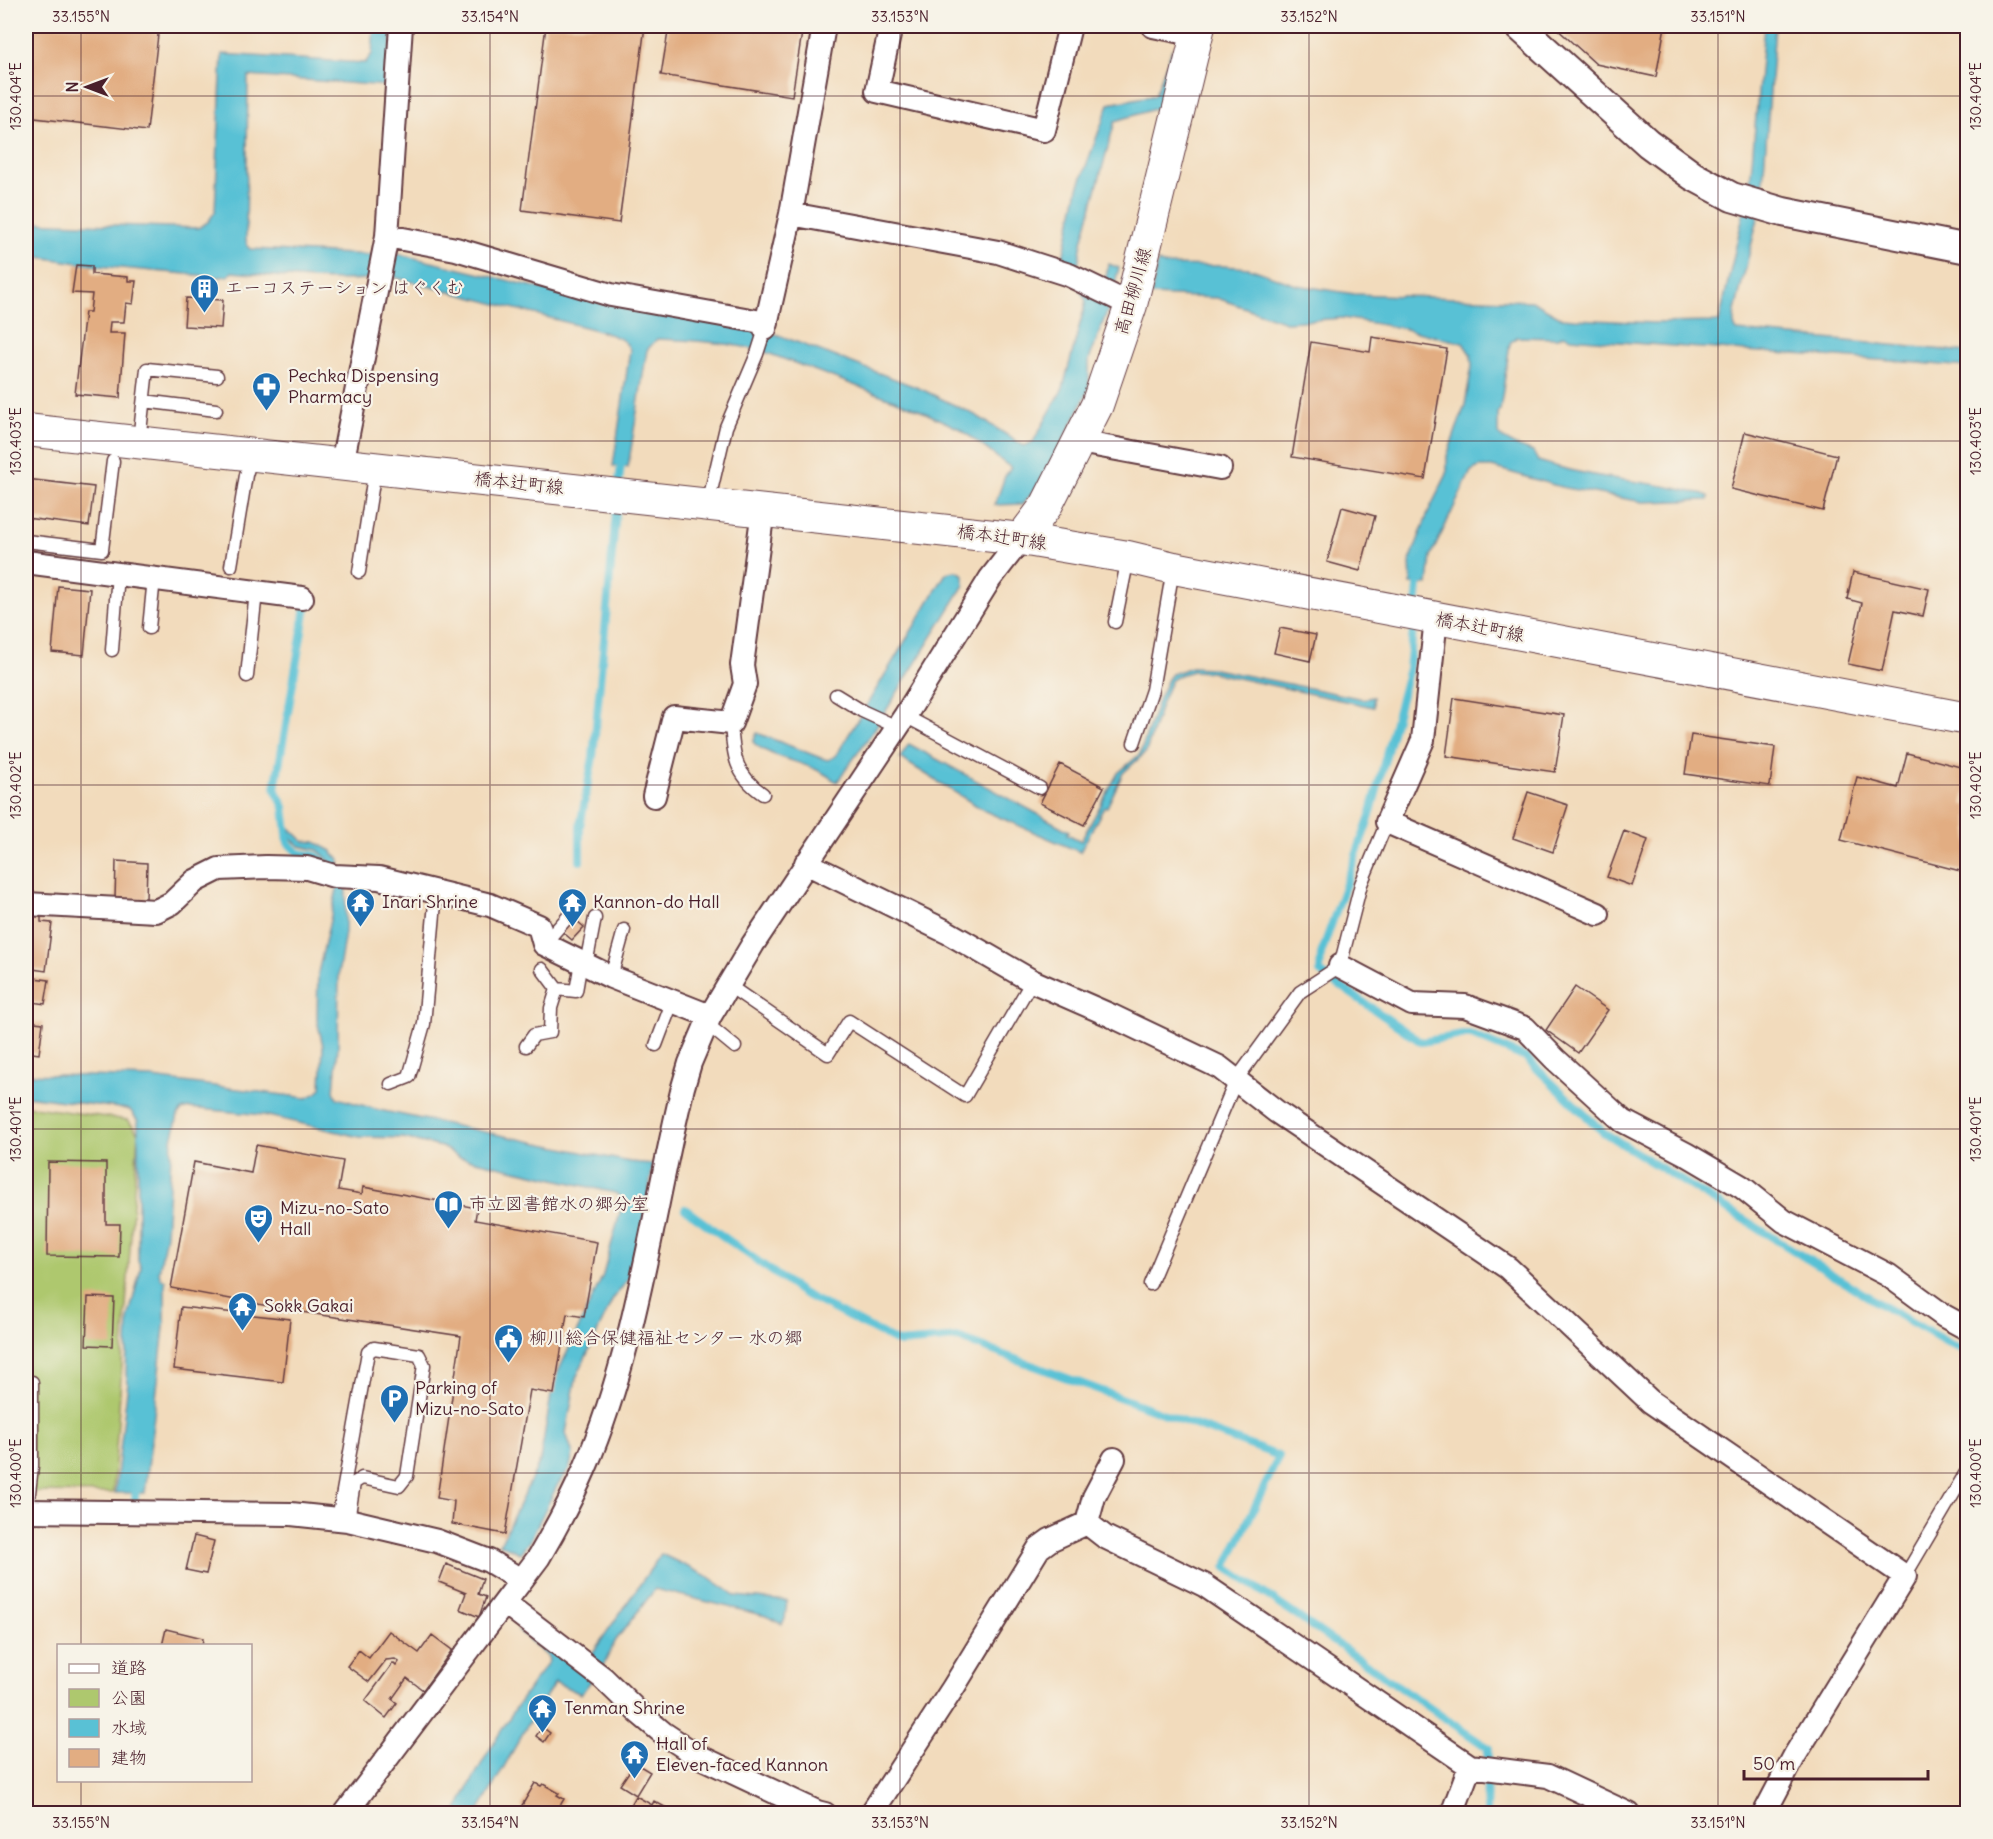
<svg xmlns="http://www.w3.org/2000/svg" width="1993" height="1839" font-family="Delius,'Klee One',sans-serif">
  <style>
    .green { fill: #aec86e; stroke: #7c744c; stroke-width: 1.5 }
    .water { fill: #59c1d5; stroke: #527080; stroke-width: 1.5 }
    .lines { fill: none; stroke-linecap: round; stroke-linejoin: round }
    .stream { stroke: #59c1d5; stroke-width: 8 }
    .building { fill: #e2ad82 }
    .service-casing { stroke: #633b41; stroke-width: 15 }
    .minor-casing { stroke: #633b41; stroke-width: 26 }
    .tertiary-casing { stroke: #633b41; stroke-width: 32 }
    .secondary-casing { stroke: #633b41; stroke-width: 34 }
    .service { stroke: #fff; stroke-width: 12 }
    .minor { stroke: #fff; stroke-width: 22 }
    .tertiary { stroke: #fff; stroke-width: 28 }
    .secondary { stroke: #fff; stroke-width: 32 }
    .ticks { fill: none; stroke: #4a1f2b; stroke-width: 1.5; stroke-opacity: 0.45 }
    .labels { text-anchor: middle; stroke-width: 4.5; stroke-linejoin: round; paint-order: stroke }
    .poi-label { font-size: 18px; fill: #4a1f2b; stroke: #f7f3e8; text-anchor: start }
    .street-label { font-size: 18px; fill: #4a1f2b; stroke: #f7f3e8 }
    .neatline { fill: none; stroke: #4a1f2b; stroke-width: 2 }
    .ticks-label { font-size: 15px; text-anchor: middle; fill: #4a1f2b }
  </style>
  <rect width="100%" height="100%" fill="#f7f3e8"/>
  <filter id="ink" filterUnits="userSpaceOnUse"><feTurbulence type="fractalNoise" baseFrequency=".0167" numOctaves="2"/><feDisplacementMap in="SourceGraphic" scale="12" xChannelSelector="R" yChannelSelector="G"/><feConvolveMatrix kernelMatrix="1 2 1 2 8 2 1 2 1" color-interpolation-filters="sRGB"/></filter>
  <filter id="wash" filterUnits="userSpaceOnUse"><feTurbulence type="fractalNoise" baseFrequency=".008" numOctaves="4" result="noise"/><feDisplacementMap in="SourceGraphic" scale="24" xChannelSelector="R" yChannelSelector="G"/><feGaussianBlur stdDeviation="1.35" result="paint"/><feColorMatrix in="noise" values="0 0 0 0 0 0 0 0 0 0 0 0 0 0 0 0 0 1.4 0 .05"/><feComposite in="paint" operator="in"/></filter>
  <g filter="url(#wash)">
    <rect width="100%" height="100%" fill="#f2dbbc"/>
    <path class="green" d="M26,1106L128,1120L138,1133L113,1493L26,1492Z"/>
    <path class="water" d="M374,26H392L388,86L248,76L246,239L247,246L250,249L373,255L394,253L589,300L759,330L778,335L921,389L977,416L1024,446L1033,442L1063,388L1086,301L1063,258L1078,188L1109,104L1155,95L1172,49L1174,55L1158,108L1115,121L1082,242L1078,266L1105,280L1109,264L1119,268L1108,309L1089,360V389L1057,453L1036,488L1023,504L995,505L1005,476L1011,468L960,429L913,407L765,352C734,343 690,340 657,339L647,350L628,467L613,466L630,350C625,336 605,333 592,329L390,276C338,285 283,276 232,272L228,276L219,277L99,266L26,255V222L198,228L208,222L215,212L222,54L365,63L372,54Z
      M1764,26H1775L1763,183L1758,218L1735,311C1734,319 1732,325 1737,331L1967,352V367C1836,355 1704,350 1572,338L1563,335L1558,338L1517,337L1510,343L1500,410L1498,413V434C1508,444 1520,447 1533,452L1538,461C1565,470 1595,476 1624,480C1647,483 1669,486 1692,492C1698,493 1703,492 1709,497L1708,500L1643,502L1561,487L1492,467H1479L1471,471L1431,556L1428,585L1411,584L1410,561L1430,508L1447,474V456L1465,405L1472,366L1471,355L1463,343L1401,328L1343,318L1286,322L1217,298L1151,295L1158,262L1165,265L1222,266L1249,268L1296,285L1354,294L1532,301L1562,318L1575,319L1653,323L1719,322L1750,184Z
      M957,571L964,575V585L874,730L837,782C831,778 824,773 817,770C799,761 766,756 753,742L757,733L821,758L828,760L836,756L945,575L949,572Z
      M1192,667L1209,668L1363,699L1373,697V707L1210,672L1193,671L1179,675L1171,681L1162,702L1146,752L1123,773L1107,807H1104L1080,852L985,811L900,758L909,744L1069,831L1067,834L1081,841L1118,773L1140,754L1159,698L1168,679L1172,674Z
      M290,828L303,841L315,842L332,851L333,855L339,858V866L334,865L318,850L300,846L291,839Z
      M338,885H346L345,932L339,969L338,1046L334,1091L337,1098L379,1110L630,1162L653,1164L640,1246L629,1278L613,1299L576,1378L566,1433L573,1454L569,1470L558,1484L530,1540L520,1553L500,1544L540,1461L553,1383L603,1275L623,1202L620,1196L615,1193L459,1157L442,1147L403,1138L360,1137L264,1115L189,1108L182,1110L178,1115L172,1140L166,1234L159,1272L161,1279L165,1280V1319L145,1493H115L128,1382L126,1375L128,1319L141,1268L138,1260V1121L131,1111L127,1109L26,1096V1074L152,1078L307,1098L317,1093L321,1088L323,1046L317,1020L318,973Z
      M661,1554L707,1576L736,1596L787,1601L785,1619L782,1624L766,1616L655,1589L616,1640L604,1664L581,1694L555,1682L528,1724L478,1813L455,1814C481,1760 513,1709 549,1661L548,1657L518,1630L528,1628L591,1655Z"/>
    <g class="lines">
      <path class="stream" d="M618,489L622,457
        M307,601L275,789L284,807L288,843L298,853L316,856L327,866
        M1416,606L1419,576
        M1414,621L1409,668L1370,816L1321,954L1320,972L1421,1042L1469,1034L1526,1058L1603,1132L1883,1306L1968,1354
        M580,861V826L593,757L617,501
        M685,1209L802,1293L899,1343L958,1338L1279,1456L1226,1567L1488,1748L1486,1814
        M135,1499L136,1485"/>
    </g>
    <g id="blocks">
      <path class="building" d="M26,26H159L147,131L26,117Z
        M546,26H645L619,223L522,210Z
        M669,26H803L792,96L661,75Z
        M1554,26H1665L1656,77L1596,64Z
        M76,265L92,266V274L128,277V281H136L133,304L126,303L124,322H110L109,333H125L120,398L75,394L85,312H90L92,294L72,293Z
        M186,298L223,300L221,328L184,326Z
        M1372,337L1447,349L1425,479L1292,457L1311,342L1370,352Z
        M1745,432L1837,455L1823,511L1731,489Z
        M26,479L94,487L89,526L26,518Z
        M1342,507L1375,516L1360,571L1327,562Z
        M1853,572L1929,589L1923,616L1895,610L1882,671L1848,664L1862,603L1847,599Z
        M58,586L90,589L84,655L52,652Z
        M1966,603H1968V621L1963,620Z
        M1280,628L1316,635L1310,661L1274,653Z
        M1454,698L1564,715L1555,772L1446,756Z
        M1691,735L1775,747L1770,786L1685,774Z
        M1907,753L1968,769V781L1962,804L1968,806V873L1841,840L1857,777L1898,788Z
        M1060,764L1104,787L1084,825L1040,803Z
        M1528,792L1568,805L1553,852L1513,838Z
        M1624,831L1648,840L1632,886L1607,877Z
        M116,861L147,863L146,900L115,899Z
        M26,915L41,917V922L52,923L46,971L26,968Z
        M571,916L584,927L572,940L559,929Z
        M26,977L49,980L45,1004L26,1001Z
        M1575,987L1608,1010L1578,1053L1546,1030Z
        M26,1021L43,1023L39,1054L26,1052Z
        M256,1145L343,1161L338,1190L362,1194L363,1187L477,1208L475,1220L597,1242L584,1317L567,1314L554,1394L530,1390L505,1534L452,1524L454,1501L437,1498L461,1336L295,1311L171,1288L194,1162L251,1173Z
        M48,1162L106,1163V1224H120L119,1257L47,1256Z
        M88,1297L114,1298L112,1346L86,1345Z
        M181,1307L290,1319L283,1382L174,1369Z
        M194,1536L214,1541L206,1574L186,1570Z
        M446,1564L483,1579L478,1594L486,1597L479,1617L460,1609L466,1593L439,1582Z
        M166,1629L203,1638L202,1646H162Z
        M389,1631L419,1653L432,1635L452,1650L423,1690L407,1678L392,1699L397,1703L386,1718L365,1701L393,1663L396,1666L399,1662L395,1659L386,1660L369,1682L347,1666L359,1650L369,1658Z
        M542,1727L550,1733L544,1742L536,1736Z
        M635,1763L650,1772L636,1795L620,1785Z
        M535,1783L541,1786L543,1784L559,1793L557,1795L564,1799L555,1814H533L521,1807Z
        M636,1796L652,1805L654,1801L674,1812L673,1814H626Z"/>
    </g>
  </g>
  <g filter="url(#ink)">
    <use href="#blocks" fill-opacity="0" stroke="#633b41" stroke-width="1.5"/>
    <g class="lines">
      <defs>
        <path id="service" d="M144,401L216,410
          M139,441L147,369L217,376
          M708,504L726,427L757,354L765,329
          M26,541L102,550L113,461
          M231,566L246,475L252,455
          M359,572L375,469
          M1115,622L1128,558
          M149,628L154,578
          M112,650L118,574
          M247,676L256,592
          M836,695L862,711L897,727
          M905,716L1040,788
          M731,723C733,755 735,775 763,794
          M1134,743L1152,690L1173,569
          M544,944L567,918L578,901
          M586,964L595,918
          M542,969L557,989L576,991L581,962
          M611,977L624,930
          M728,985L828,1054L849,1021L965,1096L1032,981
          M707,1024L735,1047
          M656,1045L673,1000
          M526,1046L534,1035L550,1032L551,1008L557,989
          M391,1084L409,1077L424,1024L436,892
          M1150,1284L1236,1080L1300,992L1340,966L1361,884L1387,822
          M27,1511L32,1466V1382
          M338,1519L368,1352L374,1348L419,1355L424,1365L407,1476L399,1486L362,1478L354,1483L348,1520
          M1905,1576L1968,1469"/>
        <path id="minor" d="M891,26L877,91L1044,130L1070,26
          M1153,26L1197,35
          M791,214L998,252L1069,275L1131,305
          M387,236L456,249L611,295L767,323
          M765,329L791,214L824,26
          M1079,442L1220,468
          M342,464L387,236L401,26
          M26,562L302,598
          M1436,618L1423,740L1387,822L1598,914
          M654,796L674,717L731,723L745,684L742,665L763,510
          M806,863L947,932L1032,981L1112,1016L1219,1067L1277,1112L1508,1268L1651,1402L1905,1576L1795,1755L1764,1814
          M26,904L156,911L172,903L195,881L219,869L266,867L307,868L334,876L379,878L490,905L539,926L544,944L611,977L710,1016
          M1340,966L1412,1004L1465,1006L1525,1028L1555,1059L1623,1121L1686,1154L1742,1187L1784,1221L1888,1275L1944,1316L1968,1329
          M26,1511L291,1514L348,1520L437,1541L489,1561L521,1580
          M1087,1523L1105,1537L1204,1585L1470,1766L1548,1776L1629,1814
          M1087,1523L1094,1497L1114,1459
          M505,1603L603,1678L638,1712L663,1733L696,1755L817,1812L825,1814
          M345,1814L539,1557C556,1528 572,1498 585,1468C637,1347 652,1214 683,1087L690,1063L710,1016L753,944L905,716L990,579L1021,539
          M871,1814L953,1688L1039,1548L1050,1540L1087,1523
          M1452,1814L1470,1766"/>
        <path id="tertiary" d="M1519,26L1648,143L1693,176L1732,197L1783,212L1968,249"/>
        <path id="secondary" d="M26,430L1021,539L1128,557L1174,568L1968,719
          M1021,539L1046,506L1097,405L1131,305L1199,26"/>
      </defs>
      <use href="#service" class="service-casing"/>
      <use href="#minor" class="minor-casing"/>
      <use href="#tertiary" class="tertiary-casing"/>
      <use href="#secondary" class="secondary-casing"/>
      <use href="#service" class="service"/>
      <use href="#minor" class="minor"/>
      <use href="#tertiary" class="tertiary"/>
      <use href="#secondary" class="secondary"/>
    </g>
  </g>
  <path class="ticks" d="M81,26V1646M490,26V1814M900,26V1814M1309,26V1814M1718,26V1814M26,96H1968M26,441H1968M26,785H1968M26,1129H1968M26,1473H1968M81,1780V1814"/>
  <defs>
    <symbol id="building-pin" viewBox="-11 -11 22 30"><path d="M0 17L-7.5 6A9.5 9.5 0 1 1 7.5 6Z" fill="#1f6fb2" stroke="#f7f3e8"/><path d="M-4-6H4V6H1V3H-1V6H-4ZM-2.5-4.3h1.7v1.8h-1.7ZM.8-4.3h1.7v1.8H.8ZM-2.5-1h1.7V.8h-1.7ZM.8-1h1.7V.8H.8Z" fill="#fff"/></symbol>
    <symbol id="pharmacy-pin" viewBox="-11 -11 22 30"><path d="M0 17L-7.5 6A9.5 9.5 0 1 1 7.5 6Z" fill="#1f6fb2" stroke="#f7f3e8"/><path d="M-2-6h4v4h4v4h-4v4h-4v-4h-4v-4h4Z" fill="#fff"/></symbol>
    <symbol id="temple-pin" viewBox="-11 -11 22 30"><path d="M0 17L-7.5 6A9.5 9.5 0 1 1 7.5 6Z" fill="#1f6fb2" stroke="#f7f3e8"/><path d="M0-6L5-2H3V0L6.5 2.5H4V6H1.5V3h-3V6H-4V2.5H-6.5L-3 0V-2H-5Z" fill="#fff"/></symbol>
    <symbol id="library-pin" viewBox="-11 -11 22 30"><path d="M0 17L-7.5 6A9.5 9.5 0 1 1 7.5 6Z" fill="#1f6fb2" stroke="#f7f3e8"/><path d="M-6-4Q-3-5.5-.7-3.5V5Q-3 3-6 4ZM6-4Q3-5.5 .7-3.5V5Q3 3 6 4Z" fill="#fff"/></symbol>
    <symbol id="theatre-pin" viewBox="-11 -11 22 30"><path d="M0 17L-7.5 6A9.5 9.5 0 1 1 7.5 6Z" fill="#1f6fb2" stroke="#f7f3e8"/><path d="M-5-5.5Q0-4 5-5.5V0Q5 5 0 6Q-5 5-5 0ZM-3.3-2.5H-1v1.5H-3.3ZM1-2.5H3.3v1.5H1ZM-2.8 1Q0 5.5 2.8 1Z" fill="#fff"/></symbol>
    <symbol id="civic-pin" viewBox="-11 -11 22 30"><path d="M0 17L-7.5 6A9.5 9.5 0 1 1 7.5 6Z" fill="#1f6fb2" stroke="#f7f3e8"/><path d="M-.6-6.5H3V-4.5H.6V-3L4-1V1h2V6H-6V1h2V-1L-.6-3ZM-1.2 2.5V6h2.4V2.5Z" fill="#fff"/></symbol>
    <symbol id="parking-pin" viewBox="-11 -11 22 30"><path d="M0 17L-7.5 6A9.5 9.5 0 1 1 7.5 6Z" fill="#1f6fb2" stroke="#f7f3e8"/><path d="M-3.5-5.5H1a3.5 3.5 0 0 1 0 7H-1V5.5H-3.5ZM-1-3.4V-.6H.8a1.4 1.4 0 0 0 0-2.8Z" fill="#fff"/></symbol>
  </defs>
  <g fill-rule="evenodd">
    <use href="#building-pin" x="188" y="272" width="33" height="45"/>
    <use href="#pharmacy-pin" x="250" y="370" width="33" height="45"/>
    <use href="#temple-pin" x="344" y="886" width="33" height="45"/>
    <use href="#temple-pin" x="556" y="886" width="33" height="45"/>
    <use href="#library-pin" x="432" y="1188" width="33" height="45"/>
    <use href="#theatre-pin" x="242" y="1202" width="33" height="45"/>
    <use href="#temple-pin" x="226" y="1290" width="33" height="45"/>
    <use href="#civic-pin" x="492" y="1322" width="33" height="45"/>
    <use href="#parking-pin" x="378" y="1382" width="33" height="45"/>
    <use href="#temple-pin" x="526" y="1692" width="33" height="45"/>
    <use href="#temple-pin" x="618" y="1738" width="33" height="45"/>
  </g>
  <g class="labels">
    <g class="poi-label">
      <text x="225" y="294">エーコステーション はぐくむ</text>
      <text x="288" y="382">Pechka Dispensing<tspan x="288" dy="21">Pharmacy</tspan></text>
      <text x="382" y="908">Inari Shrine</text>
      <text x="593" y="908">Kannon-do Hall</text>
      <text x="469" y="1210">市立図書館水の郷分室</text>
      <text x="280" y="1214">Mizu-no-Sato<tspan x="280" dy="21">Hall</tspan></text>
      <text x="264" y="1312">Sokk Gakai</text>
      <text x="529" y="1344">柳川総合保健福祉センター 水の郷</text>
      <text x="415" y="1394">Parking of<tspan x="415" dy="21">Mizu-no-Sato</tspan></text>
      <text x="564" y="1714">Tenman Shrine</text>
      <text x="656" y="1750">Hall of<tspan x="656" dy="21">Eleven-faced Kannon</tspan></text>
    </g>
    <g class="street-label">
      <text transform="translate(1133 291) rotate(-74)" y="6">高田柳川線</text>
      <text transform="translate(519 483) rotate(6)" y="6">橋本辻町線</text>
      <text transform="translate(1002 537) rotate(8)" y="6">橋本辻町線</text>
      <text transform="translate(1480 627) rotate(11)" y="6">橋本辻町線</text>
    </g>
  </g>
  <rect width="1993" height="1839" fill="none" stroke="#f7f3e8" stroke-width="66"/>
  <rect x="57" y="1644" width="195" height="138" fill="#f7f3e8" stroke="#b29e9c" stroke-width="1.5"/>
  <rect x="69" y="1664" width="30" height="9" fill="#ffffff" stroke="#b29e9c" stroke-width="1.5"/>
  <text x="111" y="1674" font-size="18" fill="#4a1f2b">道路</text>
  <rect x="69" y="1689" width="30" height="18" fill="#aec86e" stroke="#b29e9c" stroke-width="1.5"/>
  <text x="111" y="1704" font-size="18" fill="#4a1f2b">公園</text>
  <rect x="69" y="1719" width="30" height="18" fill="#59c1d5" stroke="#b29e9c" stroke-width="1.5"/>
  <text x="111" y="1734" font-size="18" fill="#4a1f2b">水域</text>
  <rect x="69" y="1749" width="30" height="18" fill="#e2ad82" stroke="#b29e9c" stroke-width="1.5"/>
  <text x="111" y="1764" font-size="18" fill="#4a1f2b">建物</text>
  <g transform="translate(87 87) rotate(270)" stroke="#f7f3e8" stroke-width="4.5" paint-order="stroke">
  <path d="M0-4.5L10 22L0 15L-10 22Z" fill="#4a1f2b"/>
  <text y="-9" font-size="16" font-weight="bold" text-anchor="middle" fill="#4a1f2b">N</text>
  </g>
  <path d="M1744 1770v9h184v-9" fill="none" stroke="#4a1f2b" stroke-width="3"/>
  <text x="1753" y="1770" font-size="18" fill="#4a1f2b" stroke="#f7f3e8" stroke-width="4.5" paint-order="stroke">50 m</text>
  <rect x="33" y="33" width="1927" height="1773" class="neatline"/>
  <g class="ticks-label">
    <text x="81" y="22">33.155°N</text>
    <text x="490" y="22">33.154°N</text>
    <text x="900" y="22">33.153°N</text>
    <text x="1309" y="22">33.152°N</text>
    <text x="1718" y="22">33.151°N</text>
    <text transform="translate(1976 96) rotate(-90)" y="5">130.404°E</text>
    <text transform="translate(16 96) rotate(-90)" y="5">130.404°E</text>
    <text transform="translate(1976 441) rotate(-90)" y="5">130.403°E</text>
    <text transform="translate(16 441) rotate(-90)" y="5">130.403°E</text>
    <text transform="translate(1976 785) rotate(-90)" y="5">130.402°E</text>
    <text transform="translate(16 785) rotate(-90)" y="5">130.402°E</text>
    <text transform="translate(1976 1129) rotate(-90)" y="5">130.401°E</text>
    <text transform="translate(16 1129) rotate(-90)" y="5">130.401°E</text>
    <text transform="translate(1976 1473) rotate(-90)" y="5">130.400°E</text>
    <text transform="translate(16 1473) rotate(-90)" y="5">130.400°E</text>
    <text x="81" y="1828">33.155°N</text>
    <text x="490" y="1828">33.154°N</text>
    <text x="900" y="1828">33.153°N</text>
    <text x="1309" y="1828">33.152°N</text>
    <text x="1718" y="1828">33.151°N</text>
  </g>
</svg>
